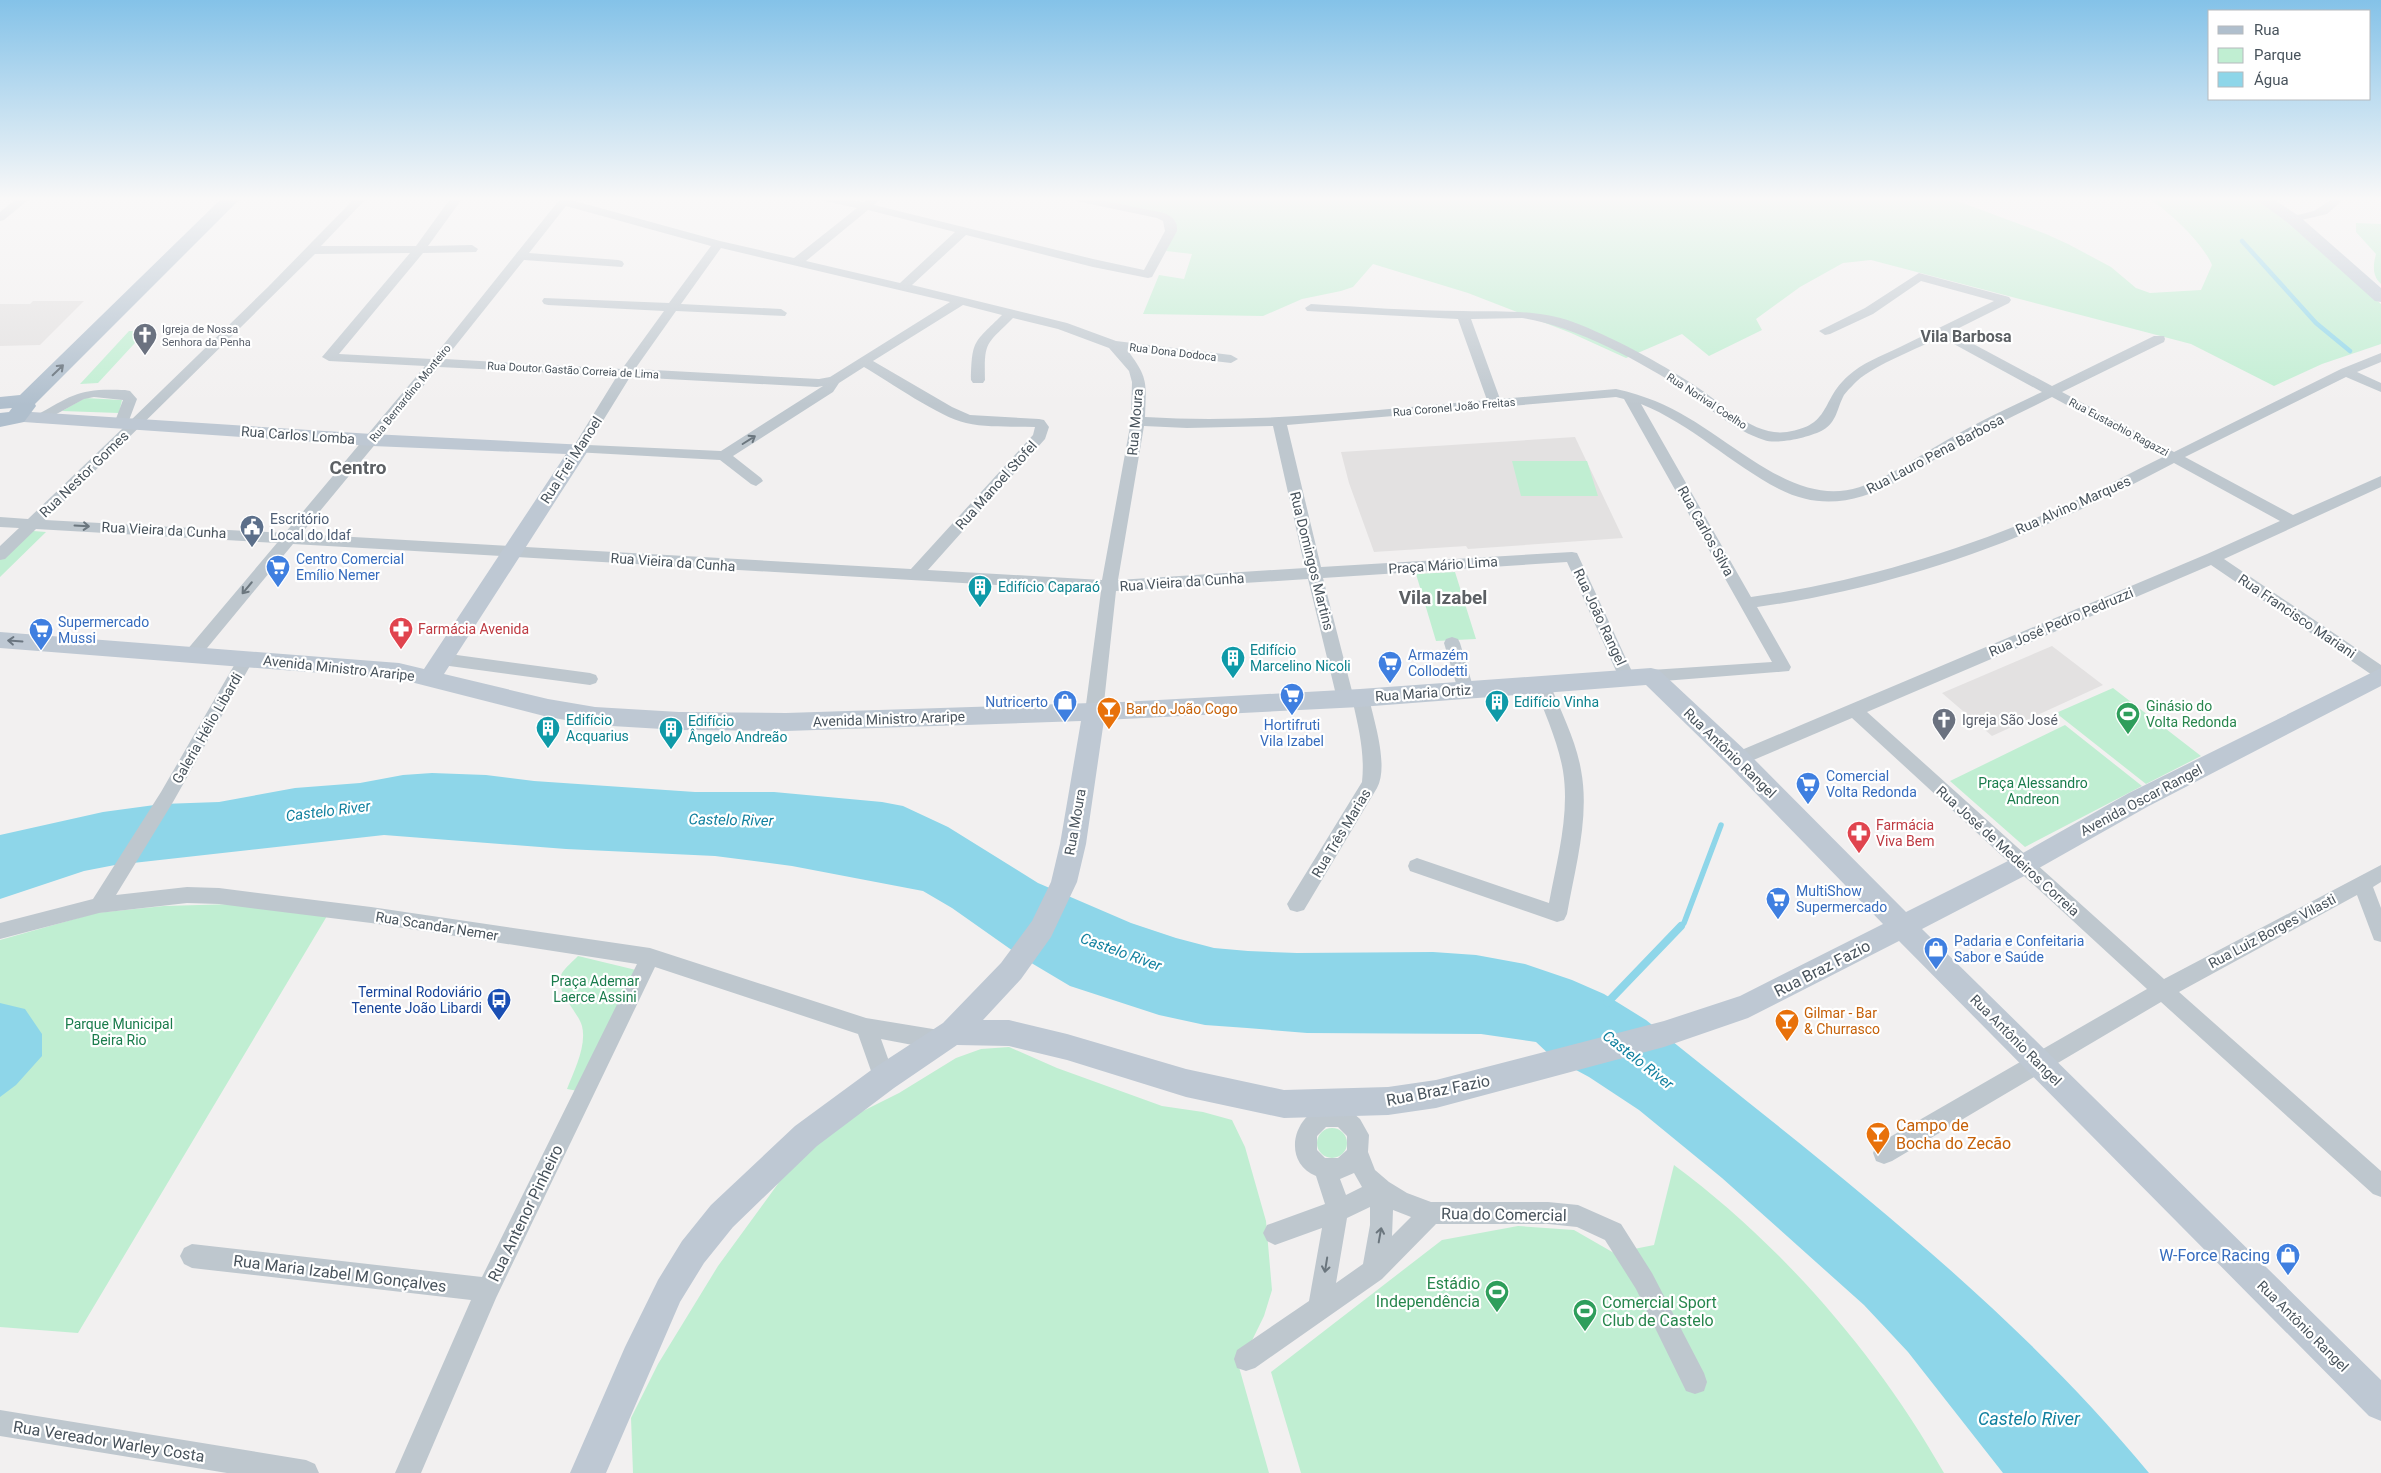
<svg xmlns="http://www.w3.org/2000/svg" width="2381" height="1473" font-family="Roboto,sans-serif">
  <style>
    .education { fill: #e3e1e1 }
    .green { fill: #c0eed2 }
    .water { fill: #8ed6e9 }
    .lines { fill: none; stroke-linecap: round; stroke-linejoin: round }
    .stream-far2 { stroke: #8ed6e9; stroke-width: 4.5 }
    .stream-far1 { stroke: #8ed6e9; stroke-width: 5.5 }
    .stream { stroke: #8ed6e9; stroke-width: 8 }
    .street { fill: #bec7ce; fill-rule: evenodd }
    .secondary { fill: #bec8d3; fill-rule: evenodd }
    .primary { fill: #b0bfcd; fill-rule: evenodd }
    .oneway { stroke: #626e78 }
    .oneway2 { stroke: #6b767e }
    .oneway3 { stroke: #6b7680 }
    .labels { text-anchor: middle; stroke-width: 4.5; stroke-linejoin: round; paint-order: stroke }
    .far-worship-label { font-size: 11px; fill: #5b616d; stroke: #fff; text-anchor: start }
    .far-street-label { font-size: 11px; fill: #48535c; stroke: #fff }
    .street-label { font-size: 14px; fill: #48535c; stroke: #fff }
    .service-label { font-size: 14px; fill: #4e5e75; stroke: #fff; text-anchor: start }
    .shop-label { font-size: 14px; fill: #366cbe; stroke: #fff; text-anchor: start }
    .culture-label { font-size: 14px; fill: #0d838f; stroke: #fff; text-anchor: start }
    .health-label { font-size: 14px; fill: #be3a42; stroke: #fff; text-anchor: start }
    .leisure-label { font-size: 14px; fill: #27864d; stroke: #fff; text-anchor: start }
    .food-label { font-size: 14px; fill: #c56008; stroke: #fff; text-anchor: start }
    .worship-label { font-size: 14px; fill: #5b616d; stroke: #fff; text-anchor: start }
    .park-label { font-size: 14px; fill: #1a7c4c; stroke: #fff }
    .transit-label { font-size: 14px; fill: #164399; stroke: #fff; text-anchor: end }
    .water-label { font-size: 15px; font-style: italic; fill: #11809f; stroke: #fff }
    .far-district-label { font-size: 16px; font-weight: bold; fill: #5c6064; stroke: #fff }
    .near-street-label { font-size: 16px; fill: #48535c; stroke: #fff }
    .near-food-label { font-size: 16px; fill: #c56008; stroke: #fff; text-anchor: start }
    .near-shop-label { font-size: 16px; fill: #366cbe; stroke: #fff; text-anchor: end }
    .near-leisure-label { font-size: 16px; fill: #27864d; stroke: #fff; text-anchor: end }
    .near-water-label { font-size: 18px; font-style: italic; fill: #11809f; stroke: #fff }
    .district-label { font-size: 19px; font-weight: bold; fill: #5c6064; stroke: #fff }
  </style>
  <rect width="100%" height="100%" fill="#f2f0f0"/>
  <path class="education" d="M33,301H84L40,345L0,346V304H30Z
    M1575,437L1623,538L1468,549L1466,546L1374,552L1349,483L1341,452Z
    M2052,646L2103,685L1992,736L1942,693Z"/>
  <path class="green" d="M1091,199H1952L2046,234L2068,244L2111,267L2136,288L2150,293L2201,290L2212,265C2202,242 2171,213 2149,199H2258L2283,217L2381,304V344L2322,364L2274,386L2191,344L1871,260L1843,263L1800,287L1756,319L1762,330L1709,356L1682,334L1626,358L1571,333L1468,293L1373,264L1353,287L1341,291L1302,299L1263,316L1143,314L1159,275L1184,279L1192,254L1166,251L1176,230L1166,216Z
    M2356,223L2381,224V284C2372,276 2373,265 2376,254L2356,232Z
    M129,331H146L98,383L80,384Z
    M85,398L122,400L119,413L62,411Z
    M1512,461H1587L1598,496H1521Z
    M21,530L46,532L0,577V549Z
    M1455,572L1476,639L1436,641L1416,574Z
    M2113,688L2201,756L2146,784L2056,713Z
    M2065,725L2142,786L2025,847L1950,781Z
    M234,904L327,916L78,1333L0,1327V940L96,913L164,906Z
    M578,956L636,970L578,1091L567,1089C574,1071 587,1046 582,1026C577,1009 553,991 562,973C566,967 573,961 578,956Z
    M1009,1047L1057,1068L1162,1106L1203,1112L1232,1120L1245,1147L1266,1221L1272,1290L1264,1316L1239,1367L1269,1473H633L631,1418L658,1364L718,1266L780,1181L812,1143L859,1113L899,1093L956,1058L981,1049Z
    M1317 1143a15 15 0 1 1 30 0a15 15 0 1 1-30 0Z
    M1674,1165C1783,1246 1877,1355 1944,1473H1301L1271,1372L1442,1240L1518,1226L1574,1230L1614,1253L1654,1245Z"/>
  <path class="water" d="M432,773L486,775L534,781L695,792H774L882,802L903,806L948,827L1038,883L1131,923L1176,938L1214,948L1248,951L1297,953L1433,952L1476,955L1525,964L1572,980L1604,994L1646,1020C1821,1162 2005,1298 2149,1473H2003L1908,1352L1864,1305L1722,1178L1639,1110L1589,1077L1552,1057L1536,1042L1481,1034L1307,1033L1247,1028L1205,1025L1159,1015L1070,986L1023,958L952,908L923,891L792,866L715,856L566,849L384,835L115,865L84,871L0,899V835L103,812L162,804L219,802L295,788L360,783L403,775Z
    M0,1003L25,1009L42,1034V1056L16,1085L0,1097Z"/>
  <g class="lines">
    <path class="stream-far2" d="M2242,241L2316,323L2350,351"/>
    <path class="stream-far1" d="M1680,927L1684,923L1721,825"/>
    <path class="stream" d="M1607,1003L1681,926"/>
    <path class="street" d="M16,199H29L4,220L0,221V212Z
      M354,199H366L321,246H416L450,199H462L428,246L472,245L478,249L476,252L423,253L339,354L432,359L560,199H572L571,200L720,241L794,258L857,208L824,201L822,199H846L864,202L868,199H876L878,201L874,205L1093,259L1144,270L1165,231L1163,221L1157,218L1076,201L1074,199H1096L1164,213C1172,216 1178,221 1177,231L1152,277L1148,278L1093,267L966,235L912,285L1067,323L1116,341L1231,355L1238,359L1231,363L1128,351C1149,379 1146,383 1145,417C1259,424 1373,410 1487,400L1458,319L1307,311L1305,308L1311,304C1362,307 1413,311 1463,311C1503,312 1535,309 1573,322C1611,336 1660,363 1694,385C1721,402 1753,437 1787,432C1832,425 1820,401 1848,376C1862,363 1881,356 1898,348C1930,332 1962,317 1994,301L1921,281L1873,314L1830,334L1825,335L1819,331L1865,308L1919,273L2009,297L2011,300L2009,303L1951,332L2052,386L2154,336H2164L2165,339L2164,342L2062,392L2174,452L2341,369L2381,353V362L2357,372L2381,383V392L2346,377L2185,457L2293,515L2381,476V487L2224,559L2381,665V679L2375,677L2211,565L1867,712L2164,979L2381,865V882L2373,887L2381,908V942L2374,940L2357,895L2179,992L2381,1171V1197L2373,1194L2161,1002L1892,1161L1884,1164L1876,1161L1873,1153L1876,1145L2147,989L1852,718L1744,764L1738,766L1732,764L1729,759L1732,754L2207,554L2280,521L2174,463C2141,480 2109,497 2075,512C1975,558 1867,592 1757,607L1791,667L1789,671L1651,682L1645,680L1643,676L1645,672L1651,670L1772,662L1624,399L1616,397L1287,425L1321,567L1572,552L1577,553L1635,678L1633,682L1627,684L1621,682L1567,562L1323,578L1353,695L1360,692L1366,694L1369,698C1374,721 1389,766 1377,788L1304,910L1297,912L1290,910L1287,904L1362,782C1365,755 1359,729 1353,703L1346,705L1340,703L1337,699L1308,579L1116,591L1103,712L1100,717L1094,718L1088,717L1085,712L1101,591L293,544L198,659L192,661L186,659L184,655L186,651L277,543L36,529L5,559L0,560V546L19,528L0,527V517L28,519L123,428L116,427L114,424L123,400L94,397L84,399L40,423L35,422L33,419L35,416C74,394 79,388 125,390L130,391L137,399L128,423L268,287ZM566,206L711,246L669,303L544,298L542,301L544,304L548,305L664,311L622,369L445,359L524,260L622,267L624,264L622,261L618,260L529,253ZM868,210L955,232L900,283L806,261ZM721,248L950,302L830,377L819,379L635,369L676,311L785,316L787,313L781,309L681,304ZM410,253L322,357L329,361L425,366L285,533L45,520L315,254ZM963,305L1002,315C974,343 972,339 971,380L973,383H983L985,380C984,341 986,345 1013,318L1058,329L1109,348L1129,371L1132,382L1131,421L1102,580L928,570L1045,439L1049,427L1044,420L1039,419L970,415L952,407L873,361ZM1522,318C1575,326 1642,362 1687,392C1712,410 1734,430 1764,440C1777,445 1811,437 1823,430C1837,422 1837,408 1844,395C1847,391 1853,385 1857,381C1876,364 1917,349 1941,337L2042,392C2010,407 1978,422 1947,440C1867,486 1841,518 1752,460C1703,428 1675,402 1616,389L1500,399L1471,319ZM439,367L617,376L572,449L574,452L720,460L751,484L756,486L763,481L761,478L733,456L833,392L839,383L864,367C890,382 939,417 966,423C988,428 1012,426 1035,427L1033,435L911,569L301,534ZM630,377L817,387L823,386L721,451L588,445ZM2052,397L2163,457C2130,473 2097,491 2064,506C1964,550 1860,582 1751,597L1641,404C1691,424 1731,464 1779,489C1847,524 1902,478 1957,446C1988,428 2020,413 2052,397ZM1144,426L1187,428L1273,426L1305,568L1118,580Z
      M2332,199H2344L2327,214L2293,222L2287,219L2289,217L2314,211Z
      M1452,637L1458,639L1460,643L1474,690L1472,694L1466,696L1460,694L1458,690L1444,643L1446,639Z
      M246,653L252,655L254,659L173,802L116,895L187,887L219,888L371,907L650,948L866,1018L939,1030L946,1033L949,1040L946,1047L939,1050L881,1039L895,1078L892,1085L884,1088L876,1085L858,1034L655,967L496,1298L421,1473H395L471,1300L192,1268L184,1264L180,1256L184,1248L192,1244L482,1277L637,964L371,923L219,904L187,903L99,913L0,939V923L93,899L161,792L240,655Z
      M442,653L590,673L596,675L598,679L596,683L590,685L442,665L436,663L434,659L436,655Z
      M1542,678L1548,680L1550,684C1561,712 1576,740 1581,770C1590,817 1575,868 1567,914L1564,920L1557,922L1410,871L1408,866L1410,861L1417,858L1549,903C1557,860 1570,814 1563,771C1558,741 1544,712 1534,684L1536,680Z
      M1337,1106L1352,1112L1360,1119L1369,1135L1368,1152L1375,1170L1389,1182L1407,1193L1431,1202H1548L1578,1205L1621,1224L1652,1273L1704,1373L1707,1382L1704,1391L1695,1394L1686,1391L1636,1289L1605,1240L1577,1227L1548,1224H1436L1382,1279L1255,1368L1246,1371L1237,1368L1234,1359L1237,1350L1309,1301L1322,1228L1275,1245L1267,1241L1263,1233L1267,1225L1325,1204L1316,1176C1277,1160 1297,1102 1337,1106ZM1326,1127H1338L1347,1136V1150L1338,1158H1325L1317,1150V1136ZM1354,1173L1362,1187L1346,1195L1340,1179ZM1370,1207V1225L1363,1264L1336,1283L1347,1218ZM1393,1210L1411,1217L1392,1236Z
      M0,1410L306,1460L315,1464L319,1473H227L0,1436Z"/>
    <path class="secondary" d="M2255,199H2273L2299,216L2381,288V302L2375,301L2287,222Z
      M16,411L372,434L586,445L589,449L444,674L548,699L595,707L679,712L786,713L1122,702L1360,689L1651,668L1659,670L1747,752L1906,912L2014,858L2129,793L2381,668V686L2147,807L2032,872L1922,929L2381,1380V1421L2369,1416L1899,941L1748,1018L1664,1047L1436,1108L1388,1115L1284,1118L1186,1097L1067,1060L1009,1046L957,1045L894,1088L817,1146L733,1227L704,1263L680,1302L606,1473H570L625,1347L658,1280L682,1241L711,1205L795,1126L874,1068L943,1023L1001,963L1032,921L1051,882L1060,844L1081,721L786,731L679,730L595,725L548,717L399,679L0,648V632L399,663L424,669L566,454L372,446L9,421L7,417L9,413ZM1646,685L1729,766L1883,924L1740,996L1664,1021L1436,1080L1388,1087L1284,1090L1186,1069L1067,1034L1009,1020H983L1021,979L1051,937L1077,882L1086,844L1104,720L1360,707Z"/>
    <path class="primary" d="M221,199H240L35,404L36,406L24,422L0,427V413L9,412L12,408L0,409V397L20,395Z"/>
  </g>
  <defs><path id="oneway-shaft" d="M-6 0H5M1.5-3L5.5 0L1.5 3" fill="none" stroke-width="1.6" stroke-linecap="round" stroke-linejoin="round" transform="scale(1.25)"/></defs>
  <use class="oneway" href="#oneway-shaft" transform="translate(58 370) rotate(-44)"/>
  <g class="oneway2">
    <use href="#oneway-shaft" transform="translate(749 440) rotate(-32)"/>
    <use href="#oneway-shaft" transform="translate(82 526) rotate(3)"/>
    <use href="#oneway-shaft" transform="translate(247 588) rotate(130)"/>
    <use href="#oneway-shaft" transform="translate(1380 1235) rotate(-80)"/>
    <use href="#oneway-shaft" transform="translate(1326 1265) rotate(99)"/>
  </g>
  <use class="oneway3" href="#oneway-shaft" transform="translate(15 641) rotate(-176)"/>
  <linearGradient id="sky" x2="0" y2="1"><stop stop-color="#84c2e8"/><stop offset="0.49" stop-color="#f9f8f8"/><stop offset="1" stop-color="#f9f8f8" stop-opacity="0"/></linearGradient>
  <rect width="2381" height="405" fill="url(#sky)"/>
  <defs>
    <symbol id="church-pin" viewBox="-11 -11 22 30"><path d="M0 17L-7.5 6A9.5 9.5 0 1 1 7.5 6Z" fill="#6b7280" stroke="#fff"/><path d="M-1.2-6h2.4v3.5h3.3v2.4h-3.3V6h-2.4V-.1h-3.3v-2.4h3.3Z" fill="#fff"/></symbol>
    <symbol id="civic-pin" viewBox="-11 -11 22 30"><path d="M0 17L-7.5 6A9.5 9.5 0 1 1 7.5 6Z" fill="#5c6f8a" stroke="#fff"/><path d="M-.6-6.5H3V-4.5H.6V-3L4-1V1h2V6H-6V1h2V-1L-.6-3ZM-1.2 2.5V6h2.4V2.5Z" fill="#fff"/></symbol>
    <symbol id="supermarket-pin" viewBox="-11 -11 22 30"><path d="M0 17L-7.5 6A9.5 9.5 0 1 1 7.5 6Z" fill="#3f7fe0" stroke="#fff"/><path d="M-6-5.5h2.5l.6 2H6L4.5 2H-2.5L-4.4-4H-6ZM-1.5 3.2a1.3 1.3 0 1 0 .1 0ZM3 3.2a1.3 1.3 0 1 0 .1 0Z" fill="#fff"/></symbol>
    <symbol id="building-pin" viewBox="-11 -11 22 30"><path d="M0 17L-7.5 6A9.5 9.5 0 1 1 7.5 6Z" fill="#0f9aa8" stroke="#fff"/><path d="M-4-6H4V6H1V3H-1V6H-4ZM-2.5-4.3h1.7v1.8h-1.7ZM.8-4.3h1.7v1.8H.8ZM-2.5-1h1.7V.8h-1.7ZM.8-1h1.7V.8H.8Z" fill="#fff"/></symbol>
    <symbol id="pharmacy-pin" viewBox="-11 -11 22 30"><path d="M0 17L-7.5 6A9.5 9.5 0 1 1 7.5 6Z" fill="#e0444e" stroke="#fff"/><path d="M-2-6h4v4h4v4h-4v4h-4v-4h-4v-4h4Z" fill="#fff"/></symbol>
    <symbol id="shop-pin" viewBox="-11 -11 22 30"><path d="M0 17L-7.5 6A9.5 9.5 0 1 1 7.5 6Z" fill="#3f7fe0" stroke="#fff"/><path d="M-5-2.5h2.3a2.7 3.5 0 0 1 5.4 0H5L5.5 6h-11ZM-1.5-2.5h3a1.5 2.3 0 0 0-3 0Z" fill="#fff"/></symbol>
    <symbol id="bar-pin" viewBox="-11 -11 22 30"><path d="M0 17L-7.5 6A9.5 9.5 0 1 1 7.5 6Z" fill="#e8710a" stroke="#fff"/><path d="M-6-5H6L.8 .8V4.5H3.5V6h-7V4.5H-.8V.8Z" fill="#fff"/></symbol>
    <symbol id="stadium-pin" viewBox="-11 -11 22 30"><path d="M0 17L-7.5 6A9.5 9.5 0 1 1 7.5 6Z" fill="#2e9e5b" stroke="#fff"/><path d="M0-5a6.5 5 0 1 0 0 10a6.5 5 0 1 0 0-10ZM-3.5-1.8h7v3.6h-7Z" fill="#fff"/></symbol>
    <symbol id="bus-pin" viewBox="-11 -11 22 30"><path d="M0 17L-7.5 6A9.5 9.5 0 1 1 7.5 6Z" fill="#1a4fb4" stroke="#fff"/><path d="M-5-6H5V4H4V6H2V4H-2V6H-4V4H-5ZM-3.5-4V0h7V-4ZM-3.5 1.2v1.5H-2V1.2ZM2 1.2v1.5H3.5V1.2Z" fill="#fff"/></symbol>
  </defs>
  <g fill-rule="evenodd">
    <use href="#church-pin" x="131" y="321" width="28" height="38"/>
    <use href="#civic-pin" x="238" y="513" width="28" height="38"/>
    <use href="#supermarket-pin" x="264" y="553" width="28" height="38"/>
    <use href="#building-pin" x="966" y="573" width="28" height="38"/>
    <use href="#pharmacy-pin" x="387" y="615" width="28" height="38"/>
    <use href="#supermarket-pin" x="27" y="616" width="28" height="38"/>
    <use href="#building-pin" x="1219" y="644" width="28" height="38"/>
    <use href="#supermarket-pin" x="1376" y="649" width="28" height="38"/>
    <use href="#supermarket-pin" x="1278" y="681" width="28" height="38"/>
    <use href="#shop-pin" x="1051" y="688" width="28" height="38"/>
    <use href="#building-pin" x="1483" y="688" width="28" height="38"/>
    <use href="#bar-pin" x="1095" y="695" width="28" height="38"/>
    <use href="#stadium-pin" x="2114" y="700" width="28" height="38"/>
    <use href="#church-pin" x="1930" y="706" width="28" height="38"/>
    <use href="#building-pin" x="534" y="714" width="28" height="38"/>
    <use href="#building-pin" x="657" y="715" width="28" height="38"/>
    <use href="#supermarket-pin" x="1794" y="770" width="28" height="38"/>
    <use href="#pharmacy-pin" x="1845" y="819" width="28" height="38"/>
    <use href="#supermarket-pin" x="1764" y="885" width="28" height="38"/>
    <use href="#shop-pin" x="1922" y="935" width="28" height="38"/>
    <use href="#bus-pin" x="485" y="986" width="28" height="38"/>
    <use href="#bar-pin" x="1773" y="1007" width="28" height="38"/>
    <use href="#bar-pin" x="1864" y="1120" width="28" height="38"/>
    <use href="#shop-pin" x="2274" y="1241" width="28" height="38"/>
    <use href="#stadium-pin" x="1483" y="1278" width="28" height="38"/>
    <use href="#stadium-pin" x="1571" y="1297" width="28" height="38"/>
  </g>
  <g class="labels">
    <g class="far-worship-label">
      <text x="162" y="333">Igreja de Nossa<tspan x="162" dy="13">Senhora da Penha</tspan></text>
    </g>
    <g class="far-street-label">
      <text transform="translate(1173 352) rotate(7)" y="4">Rua Dona Dodoca</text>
      <text transform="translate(573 370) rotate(3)" y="4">Rua Doutor Gastão Correia de Lima</text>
      <text transform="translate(410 393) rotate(-51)" y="4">Rua Bernardino Monteiro</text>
      <text transform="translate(1707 401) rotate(33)" y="4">Rua Norival Coelho</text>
      <text transform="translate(1454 407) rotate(-5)" y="4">Rua Coronel João Freitas</text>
      <text transform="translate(2119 427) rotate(28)" y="4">Rua Eustachio Ragazzi</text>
    </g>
    <g class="street-label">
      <text transform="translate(1135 422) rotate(-85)" y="5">Rua Moura</text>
      <text transform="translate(298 435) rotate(4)" y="5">Rua Carlos Lomba</text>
      <text transform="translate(1935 454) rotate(-28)" y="5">Rua Lauro Pena Barbosa</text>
      <text transform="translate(571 460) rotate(-57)" y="5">Rua Frei Manoel</text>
      <text transform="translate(84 474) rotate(-44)" y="5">Rua Nestor Gomes</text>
      <text transform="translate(996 485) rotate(-48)" y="5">Rua Manoel Stofel</text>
      <text transform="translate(2073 505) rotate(-24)" y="5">Rua Alvino Marques</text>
      <text transform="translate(164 530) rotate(3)" y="5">Rua Vieira da Cunha</text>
      <text transform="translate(1706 531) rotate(61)" y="5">Rua Carlos Silva</text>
      <text transform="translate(1312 561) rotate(76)" y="5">Rua Domingos Martins</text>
      <text transform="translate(673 562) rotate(4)" y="5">Rua Vieira da Cunha</text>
      <text transform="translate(1443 565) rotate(-4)" y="5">Praça Mário Lima</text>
      <text transform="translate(1182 582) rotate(-4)" y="5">Rua Vieira da Cunha</text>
      <text transform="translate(2297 616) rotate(34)" y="5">Rua Francisco Mariani</text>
      <text transform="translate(1600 617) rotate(65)" y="5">Rua João Rangel</text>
      <text transform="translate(2061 622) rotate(-23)" y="5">Rua José Pedro Pedruzzi</text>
      <text transform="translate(339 668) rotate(6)" y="5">Avenida Ministro Araripe</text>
      <text transform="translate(1423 693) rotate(-4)" y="5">Rua Maria Ortiz</text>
      <text transform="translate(889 719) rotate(-2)" y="5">Avenida Ministro Araripe</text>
      <text transform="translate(207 728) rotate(-60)" y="5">Galeria Hélio Libardi</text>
      <text transform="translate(1730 753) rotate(44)" y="5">Rua Antônio Rangel</text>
      <text transform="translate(2141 800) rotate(-28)" y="5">Avenida Oscar Rangel</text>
      <text transform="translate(1075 822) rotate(-80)" y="5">Rua Moura</text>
      <text transform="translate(1341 833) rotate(-59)" y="5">Rua Três Marias</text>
      <text transform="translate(2008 851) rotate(42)" y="5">Rua José de Medeiros Correia</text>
      <text transform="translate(437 926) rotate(9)" y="5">Rua Scandar Nemer</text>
      <text transform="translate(2272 931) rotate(-28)" y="5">Rua Luiz Borges Vilasti</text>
      <text transform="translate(2016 1040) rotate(45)" y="5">Rua Antônio Rangel</text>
      <text transform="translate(2303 1326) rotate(45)" y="5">Rua Antônio Rangel</text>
    </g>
    <g class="service-label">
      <text x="270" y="524">Escritório<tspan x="270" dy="16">Local do Idaf</tspan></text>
    </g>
    <g class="shop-label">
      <text x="296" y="564">Centro Comercial<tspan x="296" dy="16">Emílio Nemer</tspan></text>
      <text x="58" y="627">Supermercado<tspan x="58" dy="16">Mussi</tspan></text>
      <text x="1408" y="660">Armazém<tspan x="1408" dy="16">Collodetti</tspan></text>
      <text x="1048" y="707" text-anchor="end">Nutricerto</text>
      <text x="1292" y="730" text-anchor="middle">Hortifruti<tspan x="1292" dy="16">Vila Izabel</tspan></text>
      <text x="1826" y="781">Comercial<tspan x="1826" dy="16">Volta Redonda</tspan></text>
      <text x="1796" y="896">MultiShow<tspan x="1796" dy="16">Supermercado</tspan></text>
      <text x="1954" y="946">Padaria e Confeitaria<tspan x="1954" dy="16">Sabor e Saúde</tspan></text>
    </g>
    <g class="culture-label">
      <text x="998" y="592">Edifício Caparaó</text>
      <text x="1250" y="655">Edifício<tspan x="1250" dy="16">Marcelino Nicoli</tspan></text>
      <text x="1514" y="707">Edifício Vinha</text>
      <text x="566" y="725">Edifício<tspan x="566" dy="16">Acquarius</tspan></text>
      <text x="688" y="726">Edifício<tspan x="688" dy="16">Ângelo Andreão</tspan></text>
    </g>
    <g class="health-label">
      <text x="418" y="634">Farmácia Avenida</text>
      <text x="1876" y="830">Farmácia<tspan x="1876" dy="16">Viva Bem</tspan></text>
    </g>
    <g class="leisure-label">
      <text x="2146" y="711">Ginásio do<tspan x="2146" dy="16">Volta Redonda</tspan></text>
    </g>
    <g class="food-label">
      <text x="1126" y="714">Bar do João Cogo</text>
      <text x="1804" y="1018">Gilmar - Bar<tspan x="1804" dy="16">&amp; Churrasco</tspan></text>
    </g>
    <g class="worship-label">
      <text x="1962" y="725">Igreja São José</text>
    </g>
    <g class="park-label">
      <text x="2033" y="788">Praça Alessandro<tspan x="2033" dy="16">Andreon</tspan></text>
      <text x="595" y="986">Praça Ademar<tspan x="595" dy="16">Laerce Assini</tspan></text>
      <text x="119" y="1029">Parque Municipal<tspan x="119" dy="16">Beira Rio</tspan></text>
    </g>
    <g class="transit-label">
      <text x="482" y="997">Terminal Rodoviário<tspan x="482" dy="16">Tenente João Libardi</tspan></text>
    </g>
    <g class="water-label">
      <text transform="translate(328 811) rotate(-7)" y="5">Castelo River</text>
      <text transform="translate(731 820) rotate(1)" y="5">Castelo River</text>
      <text transform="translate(1121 952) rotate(20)" y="5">Castelo River</text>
      <text transform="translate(1638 1060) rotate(38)" y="5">Castelo River</text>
    </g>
    <g class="far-district-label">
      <text x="1966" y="342">Vila Barbosa</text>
    </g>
    <g class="near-street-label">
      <text transform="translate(1822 968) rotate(-27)" y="6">Rua Braz Fazio</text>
      <text transform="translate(1438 1090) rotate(-11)" y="6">Rua Braz Fazio</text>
      <text transform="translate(525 1213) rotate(-64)" y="6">Rua Antenor Pinheiro</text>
      <text transform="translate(1504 1214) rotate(1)" y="6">Rua do Comercial</text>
      <text transform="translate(340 1273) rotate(7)" y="6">Rua Maria Izabel M Gonçalves</text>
      <text transform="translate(109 1441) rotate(9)" y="6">Rua Vereador Warley Costa</text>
    </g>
    <g class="near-food-label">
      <text x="1896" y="1131">Campo de<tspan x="1896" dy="18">Bocha do Zecão</tspan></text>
    </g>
    <g class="near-shop-label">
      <text x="2270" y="1261">W-Force Racing</text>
    </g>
    <g class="near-leisure-label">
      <text x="1480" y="1289">Estádio<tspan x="1480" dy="18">Independência</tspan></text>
      <text x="1602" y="1308" text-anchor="start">Comercial Sport<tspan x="1602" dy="18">Club de Castelo</tspan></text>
    </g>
    <g class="near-water-label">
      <text x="2029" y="1425">Castelo River</text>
    </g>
    <g class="district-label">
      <text x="358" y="474">Centro</text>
      <text x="1443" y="604">Vila Izabel</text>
    </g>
  </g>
  <rect x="2208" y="10" width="162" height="90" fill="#ffffff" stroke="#b6babe"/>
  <rect x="2218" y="26" width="25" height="8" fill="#b0bfcd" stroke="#b6babe"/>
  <text x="2254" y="35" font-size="15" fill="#48535c">Rua</text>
  <rect x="2218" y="48" width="25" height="15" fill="#c0eed2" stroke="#b6babe"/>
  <text x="2254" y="60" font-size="15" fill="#48535c">Parque</text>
  <rect x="2218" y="72" width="25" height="15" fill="#8ed6e9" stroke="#b6babe"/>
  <text x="2254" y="85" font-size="15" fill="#48535c">Água</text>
</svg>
